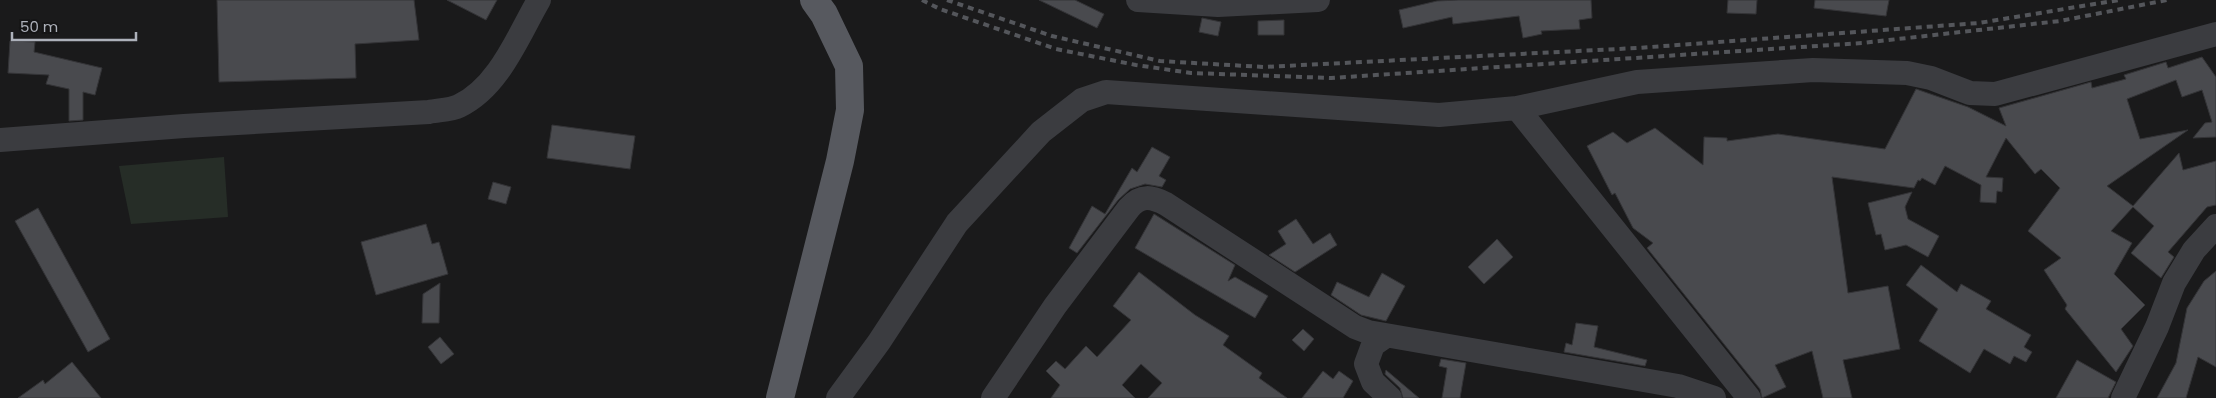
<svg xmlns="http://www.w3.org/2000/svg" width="2216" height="398" font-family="Poppins,sans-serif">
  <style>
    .green { fill: #262d27 }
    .building { fill: #494a4e; stroke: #343437 }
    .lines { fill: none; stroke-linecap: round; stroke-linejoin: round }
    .minor { stroke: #3b3c40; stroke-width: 24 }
    .major { stroke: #57595f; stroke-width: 28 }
    .rail { stroke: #54565b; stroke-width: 4; stroke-dasharray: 6 5; stroke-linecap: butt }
  </style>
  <rect width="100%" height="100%" fill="#1a1a1b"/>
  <path class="green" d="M224,157L228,217L131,224L119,166Z"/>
  <path class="building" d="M217,0H414L419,40L355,44L356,78L219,82Z
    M447,0H497L486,20Z
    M1039,0H1075L1104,14L1097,28Z
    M1458,0H1591L1592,18L1579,20L1580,29L1541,31L1542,34L1523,38L1519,16L1453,24L1452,17L1403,28L1399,10L1437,1Z
    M1728,0H1757L1756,14L1727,13Z
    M1815,0H1889L1886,16L1814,8Z
    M1202,18L1221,22L1218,36L1199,32Z
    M1284,20V35H1258V21Z
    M10,41L35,42L34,52L102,68L95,95L83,92V120L69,121V89L46,84L49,75L8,73Z
    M2202,57L2216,77V137L2193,138L2205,123L2212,122L2202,90L2182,97L2176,80L2127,99L2140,139L2188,130L2107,186L2133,206L2179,153L2183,170L2216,161V205L2207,207L2168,252L2174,257L2161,278L2131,253L2154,226L2133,207L2111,231L2132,243L2114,274L2145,305L2121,329L2133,346L2116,372L2065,309L2067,305L2044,270L2061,258L2028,231L2060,188L2041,169L2035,174L2006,138L1986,177L2003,178L2002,192L1997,191L1996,203L1980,202L1981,185L1945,166L1935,185L1922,178L1920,181L1918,180L1914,188L1832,177L1848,293L1888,286L1900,349L1843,360L1852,398H1823L1812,351L1775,365L1786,387L1762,398L1760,389L1647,248L1653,243L1633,228L1615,193L1612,195L1587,146L1613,132L1627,143L1655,128L1703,165L1704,137L1727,138V141L1778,134L1885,149L1916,89L1968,107L2006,126L1999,108L2091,82L2092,88L2126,79L2124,75L2166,62L2168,68Z
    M552,125L635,136L630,169L547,158Z
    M1152,147L1170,157L1159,176L1166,180L1162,187L1145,184L1130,189L1118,200L1077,253L1069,248L1092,206L1105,214L1132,168L1137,172Z
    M493,182L511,187L506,204L488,199Z
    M1912,192L1905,207L1908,219L1939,236L1928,257L1906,245L1885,250L1881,234L1876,235L1868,203Z
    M38,208L110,339L88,352L15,221Z
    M1154,214L1235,265L1228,281L1235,277L1268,296L1255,318L1135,248Z
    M1296,219L1313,244L1330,233L1337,245L1295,272L1269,255L1286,244L1278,231Z
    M426,224L432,244L439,242L448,274L376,295L361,242Z
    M1497,239L1513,257L1484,284L1468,267Z
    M1921,265L1957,292L1961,284L1991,301L1986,309L2031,335L2024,347L2032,352L2026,362L2014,356L2010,364L1984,349L1970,373L1919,341L1938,309L1906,285Z
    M2216,271V367L2198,357L2186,398H2157L2176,363L2187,308L2204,281Z
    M1139,272L1195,315L1229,336L1223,345L1262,373L1259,378L1287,398H1148L1162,383L1141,364L1122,385L1135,398H1051L1060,385L1046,371L1056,361L1065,369L1086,346L1097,357L1131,320L1113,306Z
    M1382,273L1405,286L1386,321L1361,315L1331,295L1337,282L1369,297Z
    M440,283L439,323H422L423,294Z
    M1576,323L1598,326L1594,347L1647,360L1645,366L1564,352L1566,343L1572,345Z
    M1303,329L1314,339L1304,351L1292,340Z
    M440,337L454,354L441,364L428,347Z
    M1441,359L1466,363L1460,398H1442L1447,368L1439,366Z
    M2077,360L2116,382L2108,398H2056Z
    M72,362L101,398H18L43,380L45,384Z
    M1386,370L1419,398H1403L1400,388L1385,374Z
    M1323,371L1333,379L1339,371L1353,381L1343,398H1302Z"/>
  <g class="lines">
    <path class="minor" d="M1138,0L1218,5L1318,0
      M1517,108L1749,398
      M0,140L184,126L429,112C439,110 451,110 459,106C499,87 518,36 539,0
      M1386,336L1373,345L1366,364L1373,382L1390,398
      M838,398L879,342L957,223L1041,132L1082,100L1106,92L1439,115L1517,108L1637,82L1813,70L1907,73L1931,78L1970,93L1995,94L2216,34
      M993,398L1055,306L1129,208C1141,194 1152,197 1166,204L1355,327L1368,332L1678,386L1714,398
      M2123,398L2157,327L2174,283L2194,250L2216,226"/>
    <path class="major" d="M780,398L840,161L850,110L849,66L824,14L814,0"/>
    <path class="rail" d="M922,0L940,9L1056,49L1136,65L1191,73L1331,78L1862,43L2060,21L2167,0
      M947,0L1052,36L1160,61L1264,67L1637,48L1979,23L2119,0"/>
  </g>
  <path d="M12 32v8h124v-8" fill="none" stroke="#adb1ba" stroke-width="2.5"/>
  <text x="20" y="32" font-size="15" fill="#adb1ba" stroke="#151516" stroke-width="4" paint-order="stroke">50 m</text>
</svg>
